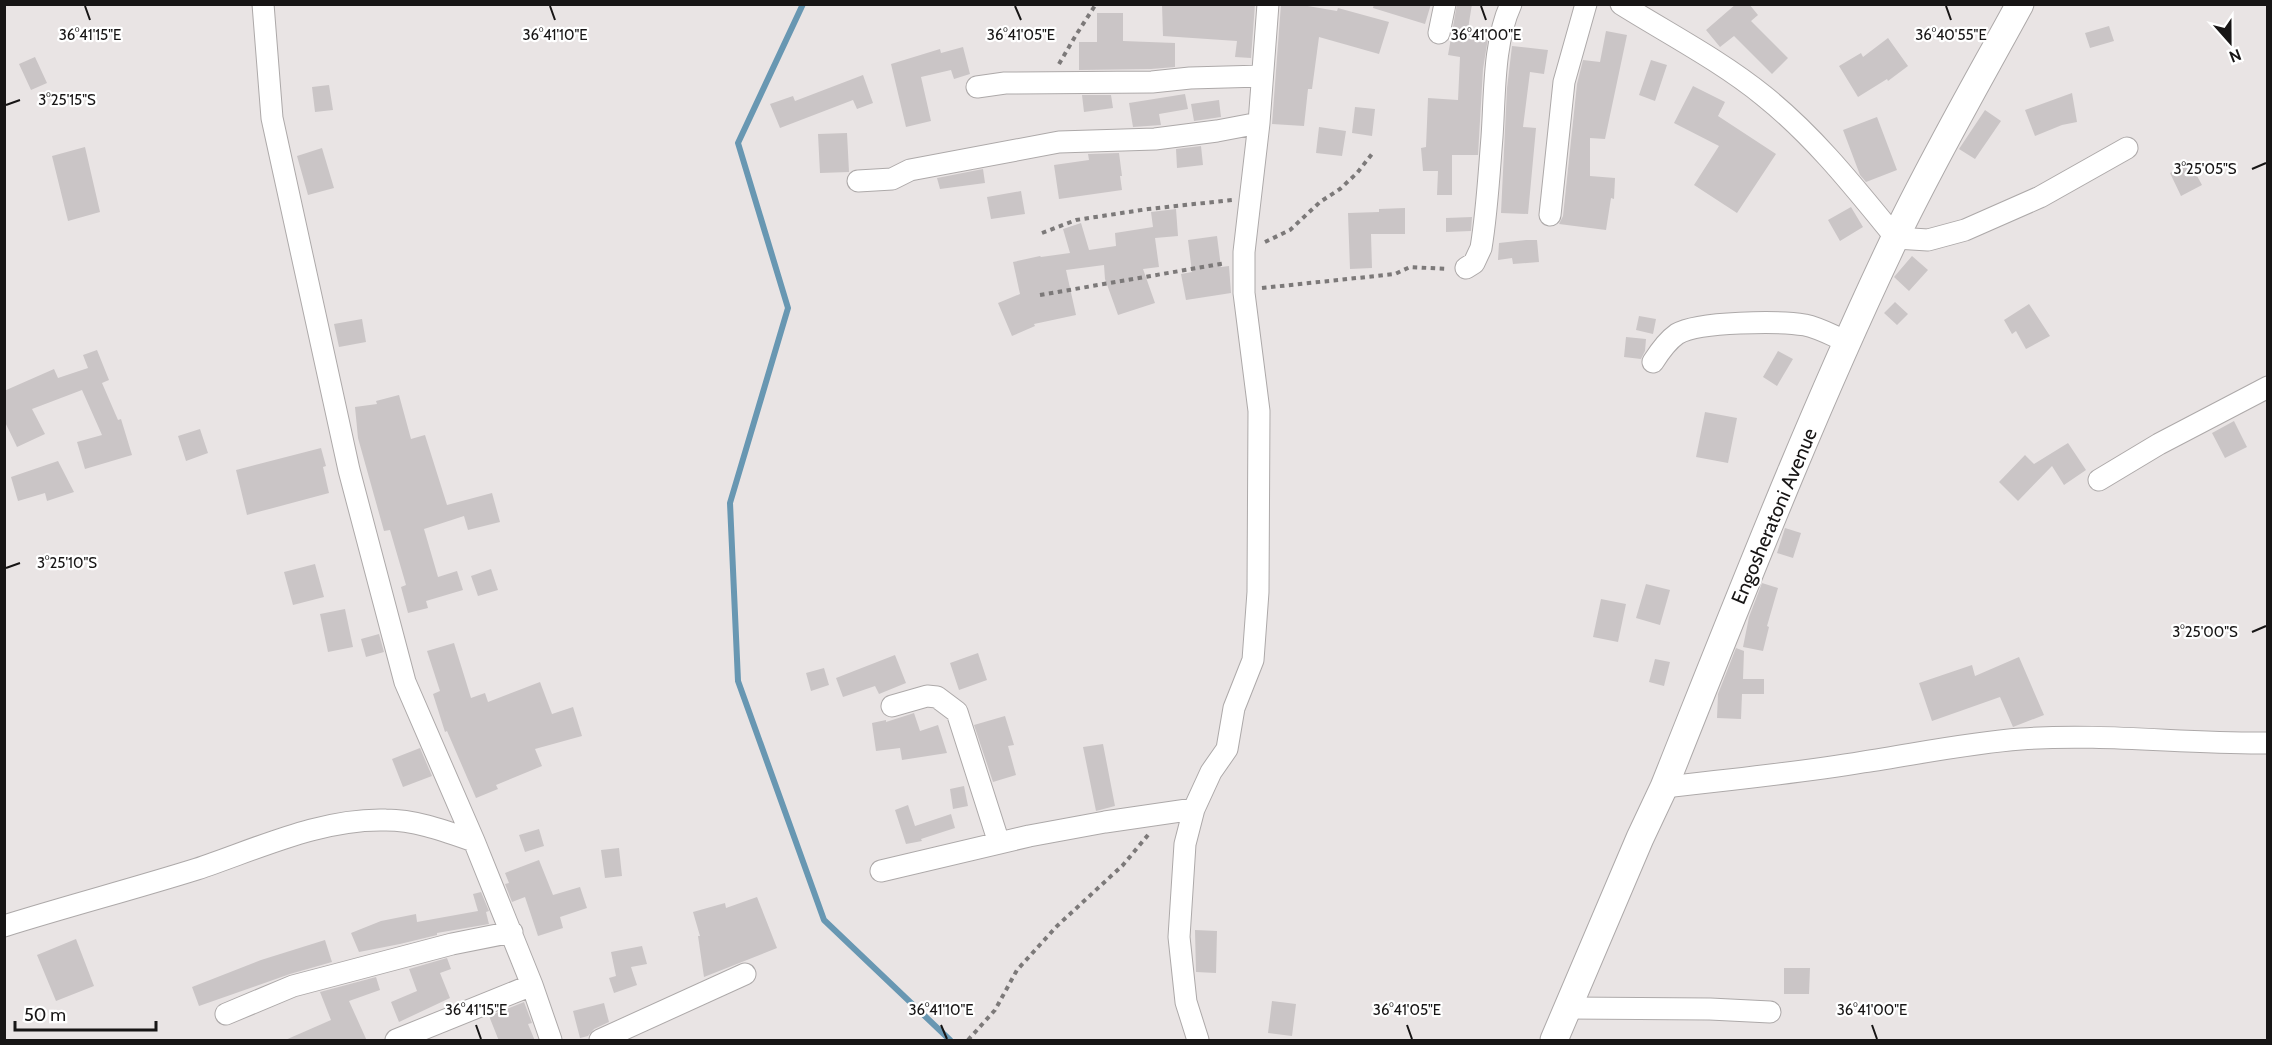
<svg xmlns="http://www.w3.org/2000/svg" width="2272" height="1045" font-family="Cabin,sans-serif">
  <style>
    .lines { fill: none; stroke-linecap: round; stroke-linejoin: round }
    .stream { stroke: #6897b2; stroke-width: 6 }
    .building { fill: #cac5c6 }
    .minor-casing { stroke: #ada9a9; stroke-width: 23 }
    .tertiary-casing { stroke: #ada9a9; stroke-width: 29 }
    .path { stroke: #7c7979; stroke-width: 4; stroke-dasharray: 4.5 4.5; stroke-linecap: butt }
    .minor { stroke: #fff; stroke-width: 21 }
    .tertiary { stroke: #fff; stroke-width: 27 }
    .ticks { fill: none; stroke: #171515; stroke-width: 2 }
    .labels { text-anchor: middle; stroke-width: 4.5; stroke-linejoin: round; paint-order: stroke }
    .street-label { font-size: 20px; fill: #171515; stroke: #fff }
    .ticks-label { font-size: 15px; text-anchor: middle; fill: #171515; stroke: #fff; stroke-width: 4.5; stroke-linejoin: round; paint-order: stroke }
  </style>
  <rect width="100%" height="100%" fill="#e9e4e4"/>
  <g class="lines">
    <path class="stream" d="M803,4L738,143L788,308L730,503L738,681L824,920L950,1040"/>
  </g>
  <path class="building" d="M1162,4H1255L1251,58L1235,57L1237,41L1163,36Z
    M1281,4H1296L1337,11L1338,8L1389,22L1379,54L1319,37L1312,89H1308L1304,126L1272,124Z
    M1374,4H1431L1425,24L1373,8Z
    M1457,4H1472L1468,29L1489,32L1483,69L1478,155H1452V195H1437L1438,171H1423L1421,148L1426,147L1428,98L1458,100L1460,57L1448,55Z
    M1736,4H1749L1758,15L1751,21L1788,58L1772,74L1734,36L1720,47L1706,30Z
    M1097,13H1123V41L1175,43V67L1151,69L1079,70V42H1097Z
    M2109,26L2114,41L2090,48L2085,33Z
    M1606,31L1627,35L1605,139L1590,138V176L1615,178L1614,199L1611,198L1606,230L1559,224L1563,216L1577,84L1583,60L1600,62Z
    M1888,38L1908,66L1888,81L1887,79L1858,97L1839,66L1861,53L1863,57Z
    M1512,46L1548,50L1544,74L1530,72L1523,127L1536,128L1528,214L1501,213L1507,88Z
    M963,47L970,74L954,79L951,70L921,77L931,121L906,127L891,64L940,49L941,53Z
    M35,57L47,83L31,90L19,64Z
    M1651,60L1667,65L1655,101L1639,95Z
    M863,75L873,103L857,109L853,100L780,128L770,104L793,96L795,101Z
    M329,85L333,110L315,112L312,87Z
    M1693,86L1725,102L1718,116L1776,154L1737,213L1694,185L1719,146L1674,123Z
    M2072,93L2077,122L2062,125L2035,136L2025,110Z
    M1185,94L1188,109L1159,114L1161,125L1133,127L1129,103Z
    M1082,95H1111L1113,108L1084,112Z
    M1219,100L1221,117L1194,121L1191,104Z
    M1355,107L1375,109L1372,136L1352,133Z
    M1985,110L2001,121L1975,159L1959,149Z
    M1877,117L1897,170L1866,182L1860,175L1843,130Z
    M1319,127L1346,131L1342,156L1316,153Z
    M847,133L849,172L820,173L818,134Z
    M1201,146L1203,165L1177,168L1176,149Z
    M85,147L100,212L68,221L52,156Z
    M322,148L334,188L308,195L297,156Z
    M1119,153L1122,176H1120L1122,190L1059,199L1054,165L1089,160L1088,154Z
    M2190,163L2202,185L2181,196L2170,173Z
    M983,169L985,183L940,189L937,178Z
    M1021,191L1025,214L991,219L987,197Z
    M1851,207L1863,227L1840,241L1828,220Z
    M1405,208V234H1371L1372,268L1350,269L1348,213L1379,212V209Z
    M1176,209L1178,236L1155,238L1159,267L1143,269L1155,303L1118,315L1105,279L1104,265L1066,270L1076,315L1034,324L1035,326L1012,336L998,303L1020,294L1013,262L1040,256L1041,257L1070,253L1063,229L1081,223L1089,250L1116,246L1115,233L1153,227L1151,212Z
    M1472,217L1471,231L1446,232V218Z
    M1217,236L1221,267L1229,266L1231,293L1186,300L1181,274L1192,272L1188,240Z
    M1526,240H1537L1539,262L1513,264L1512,258L1498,260L1499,243Z
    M1912,256L1928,270L1909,291L1894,277Z
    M1895,302L1908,314L1897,325L1884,313Z
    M2029,304L2050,336L2026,349L2016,331L2012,334L2004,320Z
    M1639,316L1656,319L1653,334L1636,330Z
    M362,319L366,342L339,347L334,324Z
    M1626,337L1646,339L1645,351L1641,359L1624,357Z
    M97,350L109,380L102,383L118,420L121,419L132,455L85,469L77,442L102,435L82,390L32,409L45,434L17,447L4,420V391L54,369L58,378L88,368L83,355Z
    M1778,351L1793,359L1777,386L1763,377Z
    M399,395L411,439L425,435L447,505L492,493L500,522L468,530L464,516L424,529L438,577L457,571L463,590L426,601L428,608L408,613L401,587L406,585L390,530L384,531L358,438L355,407L377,404L376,401Z
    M1705,412L1737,418L1728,463L1696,457Z
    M2234,421L2247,447L2225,458L2212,433Z
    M200,429L208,453L186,461L178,436Z
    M2068,443L2086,470L2064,485L2052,466L2018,501L1999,482L2025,455L2034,464Z
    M321,448L326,466L323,467L329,493L247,515L236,470Z
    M58,461L74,492L47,501L45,493L18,501L11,477Z
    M1785,528L1801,533L1793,558L1777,553Z
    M315,564L324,597L293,605L284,572Z
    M491,569L498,590L478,596L471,576Z
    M1762,583L1778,588L1767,626L1769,627L1763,651L1743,647L1749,617Z
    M1646,584L1670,590L1660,625L1636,618Z
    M1601,599L1626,604L1618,642L1593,637Z
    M345,609L353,647L328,652L320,614Z
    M379,634L384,652L366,657L361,639Z
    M454,643L471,698L485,693L488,702L540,682L552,714L573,707L582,736L535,749L542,766L496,785L498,789L476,798L447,731L445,732L433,694L440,691L427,651Z
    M1736,648L1744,651L1743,679H1764V694H1742L1741,719L1717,718L1718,694Z
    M978,653L987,680L959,690L950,663Z
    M895,655L906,683L879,694L875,686L843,697L836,678Z
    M2019,657L2044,715L2013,727L2000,697L1932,721L1919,683L1972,665L1975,676Z
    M1655,659L1670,662L1664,686L1649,682Z
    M824,668L829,685L811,691L806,673Z
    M914,713L920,731L938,725L947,753L902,760L900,748L876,751L872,723L886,720V722Z
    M1005,716L1014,745L1008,746L1016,775L993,782L974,725Z
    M1103,744L1115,806L1096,811L1083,747Z
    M420,748L432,776L403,787L392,759Z
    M964,786L968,806L953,809L950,789Z
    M908,805L915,826L951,814L955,828L921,839L922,841L906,844L895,810Z
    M539,829L544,846L525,852L519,835Z
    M619,848L622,876L605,878L601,850Z
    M539,860L553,895L580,887L587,908L560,917L563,928L538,936L525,897L512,902L505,884L509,883L505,873Z
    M481,892L489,911L486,912L489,924L437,933V935L400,944L359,952L351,933L381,921L416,914L417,922L478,911L473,894Z
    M757,897L777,948L704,977L698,936H700L693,912L725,903L726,908Z
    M1195,930L1217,931L1216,973L1196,972Z
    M76,939L94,986L56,1001L37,955Z
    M325,940L332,962L290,974L199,1006L192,987L261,960Z
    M642,946L647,964L631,967L637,985L614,993L609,978L616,976L611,952Z
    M447,958L451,969L440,973L450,998L399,1022L391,1002L417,991L409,969Z
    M1784,968H1810L1809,994H1784Z
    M376,977L380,990L349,1001L367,1041H283L331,1020L320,992Z
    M1272,1001L1296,1004L1292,1036L1268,1033Z
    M524,1002L532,1023L528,1024L535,1041H499L489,1016Z
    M604,1003L609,1022L594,1029L588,1036L580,1038L573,1011Z"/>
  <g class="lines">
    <defs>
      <path id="minor" d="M263,4L272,118L349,470L405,682L474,841
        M1621,4C1669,34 1721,61 1764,96C1815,137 1855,188 1896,238L1928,240L1965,230L2040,197L2127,148
        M1439,33L1445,4
        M977,87L1005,83L1152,82L1190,78L1262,76
        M858,181L892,179L910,170L1059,142L1155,139L1217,131L1259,123
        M1550,215L1564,82L1586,4
        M1466,268L1474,263L1481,248C1487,212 1489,174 1492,137C1495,96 1493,43 1511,4
        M1653,362C1660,351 1667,341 1677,334C1699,321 1780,321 1805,325C1820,328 1835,337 1848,342
        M2099,480L2159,444L2268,387
        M892,706L927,696L937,697L957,712L999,843
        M1664,787C1730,780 1797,773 1863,762C1916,754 1968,743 2021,739C2103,733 2185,744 2268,743
        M881,871L1029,836L1105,822L1194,809
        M4,926C68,906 133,889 197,869C257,849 321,818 386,820C416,820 445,831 474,841L532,985L551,1040
        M1568,1008L1710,1009L1770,1012
        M226,1014L293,986L452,944L512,932
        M396,1040L532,985
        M600,1040L745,974
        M1198,1040L1186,1002L1179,937L1185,844L1194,809L1211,772L1227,749L1234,708L1253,660L1258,592L1259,411L1244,293V252L1259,123L1268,4"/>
      <path id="tertiary" d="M1554,1040L1640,838L1664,787C1738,602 1810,416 1896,236C1934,157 1978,81 2020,4"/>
    </defs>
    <use href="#minor" class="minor-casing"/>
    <use href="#tertiary" class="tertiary-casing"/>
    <path class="path" d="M1059,64L1076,35L1096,4
      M1042,233L1076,220L1148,209L1232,200
      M1265,242L1290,230L1320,202L1340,189L1357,173L1372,154
      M1262,288L1395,274L1410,267L1447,269
      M1040,295L1226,263
      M968,1040L995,1010L1017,970L1057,926L1123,865L1148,835"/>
    <use href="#minor" class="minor"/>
    <use href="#tertiary" class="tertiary"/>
  </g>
  <path class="ticks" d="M85,6L90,20M550,6L555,20M1015,6L1021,20M1481,6L1486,20M1946,6L1951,20M6,105L20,100M2252,169L2266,163M6,568L20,563M2252,632L2266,626M476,1025L481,1039M941,1025L947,1039M1407,1025L1412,1039M1872,1025L1877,1039"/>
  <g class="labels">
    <g class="street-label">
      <text transform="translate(1774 516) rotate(-67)" y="7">Engosheratoni Avenue</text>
    </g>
  </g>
  <g class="ticks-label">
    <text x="90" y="40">36°41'15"E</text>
    <text x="555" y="40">36°41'10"E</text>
    <text x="1021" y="40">36°41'05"E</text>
    <text x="1486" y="40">36°41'00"E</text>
    <text x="1951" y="40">36°40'55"E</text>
    <text x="67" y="105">3°25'15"S</text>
    <text x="2205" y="174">3°25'05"S</text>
    <text x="67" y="568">3°25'10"S</text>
    <text x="2205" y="637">3°25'00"S</text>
    <text x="476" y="1015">36°41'15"E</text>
    <text x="941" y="1015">36°41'10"E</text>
    <text x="1407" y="1015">36°41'05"E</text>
    <text x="1872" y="1015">36°41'00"E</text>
  </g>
  <rect width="2272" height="1045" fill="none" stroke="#171515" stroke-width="12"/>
  <g transform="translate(2230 42) rotate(159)" stroke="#ffffff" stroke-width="4.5" paint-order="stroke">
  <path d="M0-4.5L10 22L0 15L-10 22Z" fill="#171515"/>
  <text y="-9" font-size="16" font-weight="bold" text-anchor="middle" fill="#171515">N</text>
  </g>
  <path d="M15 1021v9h141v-9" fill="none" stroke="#171515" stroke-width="3"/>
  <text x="24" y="1021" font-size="18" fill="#171515" stroke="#ffffff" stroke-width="4.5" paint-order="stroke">50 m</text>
</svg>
